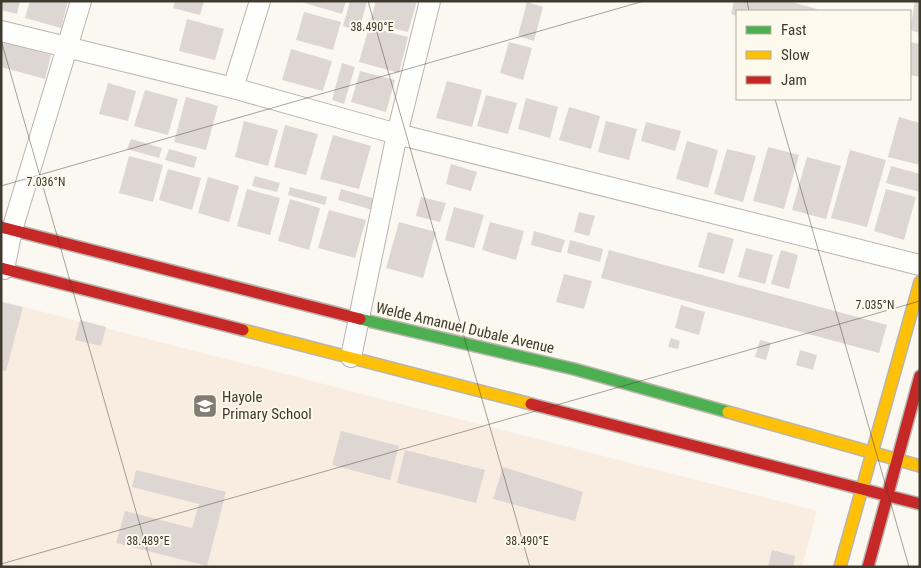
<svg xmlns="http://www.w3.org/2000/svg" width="921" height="568" font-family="'Roboto Condensed',sans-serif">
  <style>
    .education { fill: #f9ede1 }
    .building { fill: #ded6d2 }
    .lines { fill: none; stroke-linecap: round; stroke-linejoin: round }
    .street-casing { stroke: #b9b5ad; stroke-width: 22 }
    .fast-casing { stroke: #b9b5ad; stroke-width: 14 }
    .slow-casing { stroke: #b9b5ad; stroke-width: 14 }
    .jam-casing { stroke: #b9b5ad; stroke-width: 14 }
    .street { stroke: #fefefd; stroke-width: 20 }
    .fast { stroke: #4caf50; stroke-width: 11 }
    .slow { stroke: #ffc107; stroke-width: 11 }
    .jam { stroke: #c62828; stroke-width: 11 }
    .ticks { fill: none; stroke: #3f3a2e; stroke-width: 1; stroke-opacity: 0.45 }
    .labels { text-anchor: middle; stroke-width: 4; stroke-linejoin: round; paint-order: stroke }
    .street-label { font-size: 15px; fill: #3f3a2e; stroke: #fef9ed }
    .poi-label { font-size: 15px; fill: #3f3a2e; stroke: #fef9ed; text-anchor: start }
    .ticks-label { font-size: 12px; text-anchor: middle; fill: #3f3a2e; stroke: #fef9ed; stroke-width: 4; stroke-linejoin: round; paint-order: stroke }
  </style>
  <rect width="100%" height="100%" fill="#faf8f1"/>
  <path class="education" d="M1,301L817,511L802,567H1Z"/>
  <path class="building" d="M1,1H20L17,14L1,10Z
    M30,1H68L61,28L25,18Z
    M175,1H204L200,15L173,8Z
    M298,1H346L342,14Z
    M350,1H367L359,31L343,26Z
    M376,1H417L408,32L370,22Z
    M734,1H788L817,9L816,11H737V16L731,14Z
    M915,1H920V33L910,30Z
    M527,2L543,7L534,41L518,36Z
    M304,12L341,22L333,50L296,40Z
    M187,19L224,29L215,60L179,51Z
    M369,27L408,37L399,73L359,62Z
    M1,41L51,55L45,79L1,67Z
    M509,42L532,48L523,80L500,73Z
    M910,42L920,44V77L910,75Z
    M291,49L332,61L323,91L282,80Z
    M342,63L355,67L344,104L332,100Z
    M360,71L395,80L386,112L351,102Z
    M447,81L482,90L472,127L436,118Z
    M108,83L136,91L128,121L99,114Z
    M145,90L178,99L168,135L134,126Z
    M486,95L517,103L508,134L477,126Z
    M186,97L218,106L206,150L174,142Z
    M526,98L558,107L550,138L518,129Z
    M569,107L600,116L591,149L559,140Z
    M899,117L920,123V165L888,157Z
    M244,121L278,130L268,166L235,157Z
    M606,121L637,129L629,160L598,152Z
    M646,122L681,131L675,151L641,141Z
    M285,125L318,134L306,175L274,167Z
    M333,135L371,146L359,189L320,179Z
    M131,139L162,148L159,158L127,149Z
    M687,141L718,150L708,188L676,179Z
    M768,147L799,155L784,209L753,201Z
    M169,149L197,157L194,168L165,160Z
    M727,149L756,156L743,202L714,194Z
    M850,150L886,160L867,227L831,218Z
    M129,156L163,165L153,202L119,193Z
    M807,157L841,166L826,219L792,210Z
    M451,164L477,172L471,191L446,184Z
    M891,166L920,174V192L886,183Z
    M168,169L201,178L192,210L159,200Z
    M255,176L280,183L277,192L252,186Z
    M208,177L239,186L229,222L198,213Z
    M290,187L327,197L325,205L288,195Z
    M247,189L280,198L270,235L237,226Z
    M341,189L376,199L373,210L338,200Z
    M886,189L916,197L904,240L874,231Z
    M421,197L446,203L440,222L416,216Z
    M290,199L320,208L309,250L278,241Z
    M454,207L484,215L474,248L445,240Z
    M329,210L366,220L355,258L318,248Z
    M579,212L595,216L589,236L574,232Z
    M399,222L436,232L423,278L386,268Z
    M490,222L524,231L516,260L482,250Z
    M534,231L565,240L561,253L531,245Z
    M708,232L734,239L724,274L698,267Z
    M570,240L603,249L600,262L567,253Z
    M746,248L773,255L765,284L738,277Z
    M609,250L887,325L879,353L601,278Z
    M781,250L798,255L789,289L771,284Z
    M564,274L592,281L584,309L556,302Z
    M1,302L23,307L6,371L1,370Z
    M681,305L705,312L699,335L675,328Z
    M80,320L106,327L101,346L75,340Z
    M671,338L680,341L678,349L668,347Z
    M760,340L771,343L766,360L755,357Z
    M800,350L817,355L813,370L796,365Z
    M341,431L399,446L390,480L332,465Z
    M405,450L485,470L476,503L397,483Z
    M503,467L583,492L575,521L493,499Z
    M136,470L226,492L207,566L116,543L125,511L192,528L199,504L132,487Z
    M772,550L795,556L793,567H768Z"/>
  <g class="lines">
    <defs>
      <path id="street" d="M1,31L233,88L397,134L920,265
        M233,88L260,1
        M4,269L12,230L81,1
        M351,357L397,134L430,1"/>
      <path id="fast" d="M360,319L574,369L728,412"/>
      <path id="slow" d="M243,330L531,404
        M728,412L920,466
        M840,567L920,282"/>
      <path id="jam" d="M1,227L360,319
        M1,268L243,330
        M531,404L920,504
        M868,567L920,376"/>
    </defs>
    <use href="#street" class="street-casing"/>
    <use href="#fast" class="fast-casing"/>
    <use href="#slow" class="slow-casing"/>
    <use href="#jam" class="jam-casing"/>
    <use href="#street" class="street"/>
    <use href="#fast" class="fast"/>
    <use href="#slow" class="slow"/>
    <use href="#jam" class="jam"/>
  </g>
  <path class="ticks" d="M368,1L530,567M747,1L749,11M1,40L152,567M775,99L909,567M1,186L644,1M1,564L920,301"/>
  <defs>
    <symbol id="school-square" viewBox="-11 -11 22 22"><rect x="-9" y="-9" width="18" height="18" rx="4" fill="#807c72" stroke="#fef9ed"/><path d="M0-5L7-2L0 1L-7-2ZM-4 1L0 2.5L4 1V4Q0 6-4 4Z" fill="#fff"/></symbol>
  </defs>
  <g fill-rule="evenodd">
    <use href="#school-square" x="191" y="392" width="28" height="28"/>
  </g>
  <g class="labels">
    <g class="street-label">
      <text transform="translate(465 328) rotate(13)" y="5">Welde Amanuel Dubale Avenue</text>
    </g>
    <g class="poi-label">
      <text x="222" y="402">Hayole<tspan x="222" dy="17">Primary School</tspan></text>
    </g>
  </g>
  <g class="ticks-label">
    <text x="372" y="31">38.490°E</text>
    <text x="46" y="186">7.036°N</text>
    <text x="875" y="309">7.035°N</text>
    <text x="148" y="545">38.489°E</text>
    <text x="527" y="545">38.490°E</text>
  </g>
  <rect width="921" height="568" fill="none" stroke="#3f3a2e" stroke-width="5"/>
  <rect x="736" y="10" width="175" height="90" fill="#fef9ed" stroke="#b2ada1"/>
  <rect x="746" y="26" width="25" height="8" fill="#4caf50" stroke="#b2ada1"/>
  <text x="781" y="35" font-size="15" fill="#3f3a2e">Fast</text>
  <rect x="746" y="51" width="25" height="8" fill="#ffc107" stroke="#b2ada1"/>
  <text x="781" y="60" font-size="15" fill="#3f3a2e">Slow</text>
  <rect x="746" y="76" width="25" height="8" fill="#c62828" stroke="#b2ada1"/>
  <text x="781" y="85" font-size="15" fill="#3f3a2e">Jam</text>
</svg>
